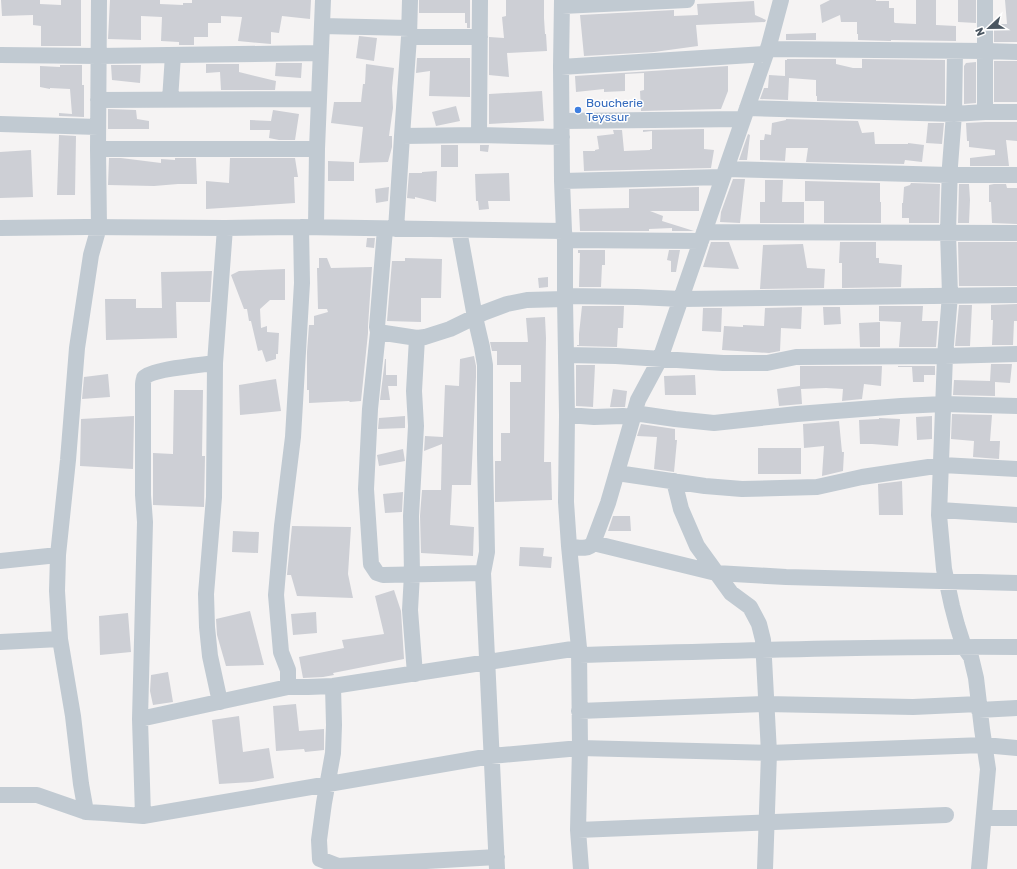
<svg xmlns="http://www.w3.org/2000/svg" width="1017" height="869" font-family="Rubik,sans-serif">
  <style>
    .building { fill: #cdcfd5 }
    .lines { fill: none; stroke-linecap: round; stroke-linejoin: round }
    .minor { stroke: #c1cad2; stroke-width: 16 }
    .shop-dot { fill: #3f7fe0; stroke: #fff; stroke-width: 1.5 }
    .labels { text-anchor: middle; stroke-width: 3; stroke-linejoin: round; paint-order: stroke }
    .shop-label { font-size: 12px; fill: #366cbe; stroke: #fff; text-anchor: start }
  </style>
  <rect width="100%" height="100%" fill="#f5f3f3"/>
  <path class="building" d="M1,0H40V4L61,5V0H81V46H41V26L33,25V15L2,16Z
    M110,0H160V4L183,5V3H192V0H311L310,19L282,16L279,33L271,32V44L238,41L242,17L221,16V23H208V37H194V45H179V42L161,41L162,17L141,16V40L108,39Z
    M419,0H470V28H467V23H465V13H419Z
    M506,0H544V18L545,34H546L547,51L507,53L509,77L489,75V37L504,38L502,17L506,16Z
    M830,0H876V1H889V8H894V22L895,23L916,24V0H936V25L956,26V41L891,40V41L858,40V34H857V22H841L840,15L822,23L820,5Z
    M958,0H976V23L958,22Z
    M1005,0H1017V42H994V24H1007Z
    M754,1L755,15L766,20L765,22L696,25L698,46L654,52L584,56L580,15L674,10V16L698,15L697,4Z
    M816,33V40H786V34Z
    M359,36L377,38L374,61L356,58Z
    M417,58H470V97L429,96L430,71L416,73Z
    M787,59H836V64L853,68H862V59L945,60V104L817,101V96H816V80L789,78L788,100L760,99L764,88H768L769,75L785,76V60H787Z
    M994,61H1017V102H994Z
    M976,62V103L964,104V66L966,63Z
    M276,63H302L301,78L275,76Z
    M206,64H239V72L276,81L275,90H221L220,72L206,73Z
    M366,64L394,68L392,88L393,108L389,136H392V147L388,162L359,163L363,127L331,123L334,102H361L363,84H365Z
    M60,65H82V85H84V117L59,116V113L72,114L70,89L50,88V89L40,87V66L60,67Z
    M111,65H141L140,83L112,80Z
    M728,66V91L721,109L641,111L640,91L644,90V73L625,74V91L604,92V89L576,92L575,76Z
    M542,91L544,121L489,124V94Z
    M456,106L460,121L436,126L432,112Z
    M108,109L136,110L137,119L149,121V129H108Z
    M273,110L299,114L295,140H279L269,138L270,130H250V120L271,121Z
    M786,119L858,121L862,133L874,132L875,144H908V143L924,145L922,162L905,160L904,164L806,162L808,148H786L785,161L760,160V140H764L765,134L771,135L772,123L786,120Z
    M985,122H1017V141L1006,140L1009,166H970V158L995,155V150L969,147V141H967L966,123Z
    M928,123H944L942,144L926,143Z
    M704,129V149L714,150L711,168L584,171L583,151H595V150L599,149L597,136L614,134L613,130H622L624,151L650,150V149H652V131L643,132V130Z
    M748,134L750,135L747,160H739Z
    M59,135L76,136L75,195H57Z
    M441,145H458V167H441Z
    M480,145H489L488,152L480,151Z
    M31,150L33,197L0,198V152Z
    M109,158H121L161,163V159L175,160V158H196L197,184H178L154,186L108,185Z
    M230,158H295L298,177H294L295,203L206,209V181L229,183Z
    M328,161L354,162V181H328Z
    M437,171L436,202L415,197V199L407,198L409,173H422V172Z
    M509,173L510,201H488L489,209L479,210L478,201H476L475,174Z
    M733,179H745L740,223L720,222L721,212Z
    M765,180H783L782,202H804V223H760V202H765Z
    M805,181L880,183V202H881V223H824V201H805Z
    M911,183L940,184L939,223H909V218H902V203H903L904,187L910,185Z
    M959,184H969L970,200L969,223H958Z
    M994,184H1006L1007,188H1017V224L992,223L991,202H989V185Z
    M389,187L388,201L376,203L375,189Z
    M699,187V211H650L663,216L662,221L694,231H672V228L649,229V231H580L579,209L629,208V189Z
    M367,238H375L374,248L366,247Z
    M711,242H729L739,269L703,267Z
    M840,242H876V258H879V263L902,265L901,287L842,288V263H839Z
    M958,242H1017V286H959Z
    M803,244L807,268L825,269L824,288L760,289L763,245Z
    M578,250H605V265H602L601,287H579L580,253H578Z
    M669,250H680L676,272H671V261L667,260Z
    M319,258H327L331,268L372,267L368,326V333L361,401L350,402L349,401L309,403V390H307V352L309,325H314V316L328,312L327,309H318L317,268H319Z
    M405,258L442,259L441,298H421V322L387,321L392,261H405Z
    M285,269V300H270L260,309L261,328L267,326V332L279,333L278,354H276V359L266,362L262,350L258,351L251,321H249L247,309H244L231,275L239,271Z
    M212,271L210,302H176L177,338L106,340L105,299H136V308H162L161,272Z
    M548,277V287L539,288L538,278Z
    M1017,304V321H1014L1013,345H992L993,320H991V305Z
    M959,305H972L970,346H955Z
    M582,306H624L623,328H618L617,347L577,346V345H579V334Z
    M879,306H923L922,321H938L936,347H899L901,322L879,321Z
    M802,307L801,329L781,328L780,351L769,353L722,350L724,326L743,327V325L764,326L765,308Z
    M823,307H840L841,324L824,325Z
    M703,308H722L721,332L702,331Z
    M545,317L546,338L544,462H551L552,500L495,502V461H501V433H510V382H521V365H497V351H492L490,342H528L526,318Z
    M880,322V347H860L859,323Z
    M474,356L476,366V377L471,485H452L450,525L474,527L473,556L421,553L420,516L422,490H441L442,444L424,451L425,436L443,437L445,385L459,386L460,359Z
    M385,359H386V375H397V386H388L390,400H380Z
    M991,364H1012L1010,383L995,382V396L953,395L954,380L990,381Z
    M576,365H595L593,407L576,406Z
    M800,366H882L881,386L864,384L862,399L842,401L843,389L826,388L801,389L802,404L779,406L777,389L800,386Z
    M898,366H935V375H924V382H913L912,367H898Z
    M108,374L110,397L82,399L84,377Z
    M695,375L696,395H665L664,376Z
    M276,379L281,411L240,415L239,385Z
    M613,389L627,391L625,407H610Z
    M174,390H203L202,456H205L204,507L153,505V453L173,454Z
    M952,414L992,415L990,441H1000L999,459L973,457L974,441L951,439Z
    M134,416L133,469L80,466L81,419Z
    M405,416V428L378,429L379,418Z
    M932,416V439L917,440L916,417Z
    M879,418L900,419L898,446L872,444H860L859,420L879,419Z
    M839,421L842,452H844L843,471L822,476L824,446L804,448L803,424Z
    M641,424L675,429V440H677L674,472L654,469L657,437L637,436Z
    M758,448H801V474H758Z
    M403,449L405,461L379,466L377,455Z
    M902,481L903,515H879L878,484Z
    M403,492L402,512L385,513L383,494Z
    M613,516H630L631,531H608Z
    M292,526L351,527L348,574L353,598L297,596L291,575H287Z
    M233,531L259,532L258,553L232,552Z
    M520,547L544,548L543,556L552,557L551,568L519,566Z
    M394,590L401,611L404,659L333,673L334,675L323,677L303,678L299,657L344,648L342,640L384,634L375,596Z
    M250,611L264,665L226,666L217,635L216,619Z
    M316,612L317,633L293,635L291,614Z
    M128,613L131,652L100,655L99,616Z
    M168,672L173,702L153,705L150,691L151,675Z
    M296,704L299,731L324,729V750L305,752L304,749L276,751L273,706Z
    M239,716L243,752L269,748L274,778L252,782L219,784L212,720Z"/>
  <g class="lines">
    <path class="minor" d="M99,0L98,149L99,227L91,255L77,348L68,460L58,555L57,591L60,639L73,716L81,784L86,812L104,813L143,816L491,756L580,748L769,753L984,745L1017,748
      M480,0L479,135L562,137
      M562,0L561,67L562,181L564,231L565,240V299L567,415L566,502L569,546L579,648L580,748L578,830L581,869
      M985,0V112
      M562,6L687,0
      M322,26L409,28
      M409,37H480
      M768,49L985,51L1017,52
      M955,51L954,114L950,166L948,232L950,295L945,356L939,515L944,569L952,606L957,625L964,647L971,657L976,678L982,729L988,769L979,869
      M0,55L98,56L321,53
      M561,67L766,54
      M98,100L319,99
      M170,100L173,55
      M747,108L954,114L985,112H1017
      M562,121L743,119
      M0,124L98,127
      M402,136L479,135
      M98,149H317
      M726,169L950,175H1017
      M562,181L723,177
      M316,227L317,149L323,0
      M0,228L86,227L225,228L301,227L564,231
      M385,229L377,327L378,332L417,338L425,337L450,329L483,313L507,304L527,300L565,299
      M396,229L402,136L409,37L410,0
      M459,230L475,317L482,347L485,365V454L487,552L483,573L497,869
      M704,232L1017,233
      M565,240L701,241
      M565,296L637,297L681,299L1017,295
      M378,332L370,409L366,489L371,564L377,573L383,575L483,573
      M566,355L616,356L723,363H767L796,357L945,356L1017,354
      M215,363C202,365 151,369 144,378C144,379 143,382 143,384V495L145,522L140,719L288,687H308L333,686L579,648
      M634,413L675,419L714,423L797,414L901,406L944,404L1017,406
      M567,415L594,417L623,416L633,417
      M617,473L705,486L742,489L817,487L862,477L942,465L1017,469
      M674,481L681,509L697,546L731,593L750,607L759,624L763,640L769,753L765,869
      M940,510L1017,515
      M593,543L716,573L786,577L1017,583
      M569,546C577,547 588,551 593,543L608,503L638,400L660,359L769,45L781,0
      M0,561L58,555
      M0,642L60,639
      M579,655C725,651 871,646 1017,647
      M415,674L410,610L412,574L411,516L416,426L414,391L417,338
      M333,686L334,725L333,753L324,803L319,840L320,859L338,866L497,857
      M288,687V670L281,652L276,595L282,526L293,437L302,283L301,227
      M220,702L210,656L207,627L206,594L214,497L215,363L225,228
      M979,710L1017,708
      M579,711L766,704L913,707L979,704
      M140,719L143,816
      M0,795H37L86,812
      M984,818H1017
      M578,830L946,815"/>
  </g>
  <circle class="shop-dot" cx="578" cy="110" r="4"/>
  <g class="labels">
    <g class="shop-label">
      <text x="586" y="107">Boucherie<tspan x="586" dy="14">Teyssur</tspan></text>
    </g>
  </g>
  <g transform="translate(989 28) rotate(248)" stroke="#ffffff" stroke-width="3" paint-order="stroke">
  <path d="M0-3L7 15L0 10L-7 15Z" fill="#4a5661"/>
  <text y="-6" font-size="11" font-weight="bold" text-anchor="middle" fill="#4a5661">N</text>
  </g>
</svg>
